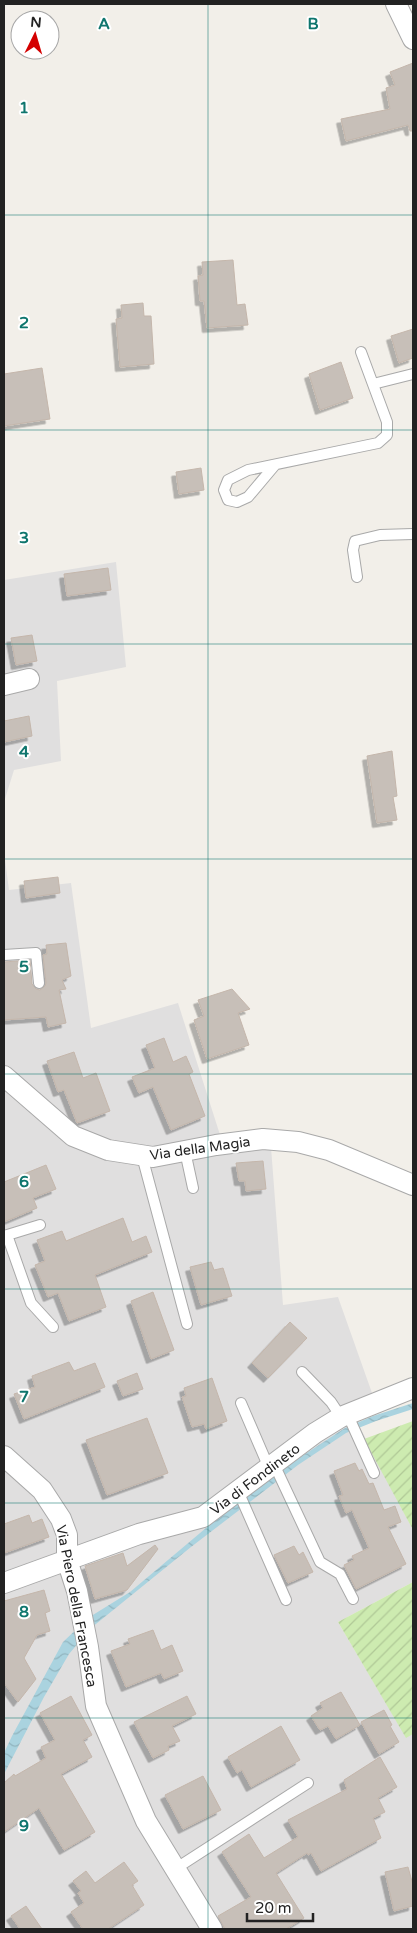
<svg xmlns="http://www.w3.org/2000/svg" width="417" height="1933" font-family="'Varela Round',sans-serif">
  <style>
    .residential { fill: #e0dfdf }
    .garden { fill: url(#garden-furrows) }
    .water { fill: url(#water-waves) }
    .building { fill: #c7bfb8; stroke: #c4b6ab; filter: url(#shadow) }
    .lines { fill: none; stroke-linecap: round; stroke-linejoin: round }
    .service-casing { stroke: #a9a9a9; stroke-width: 12 }
    .minor-casing { stroke: #a9a9a9; stroke-width: 22 }
    .service { stroke: #fff; stroke-width: 10 }
    .minor { stroke: #fff; stroke-width: 20 }
    .grid { fill: none; stroke: #0f766e; stroke-width: 1; stroke-opacity: 0.55 }
    .labels { text-anchor: middle; stroke-width: 4; stroke-linejoin: round; paint-order: stroke }
    .street-label { font-size: 14px; fill: #222; stroke: #fff }
    .grid-label { font-size: 16px; text-anchor: middle; font-weight: bold; fill: #0f766e; stroke: #fff; stroke-width: 4; stroke-linejoin: round; paint-order: stroke }
  </style>
  <defs>
    <pattern id="garden-furrows" width="10" height="10" patternUnits="userSpaceOnUse" patternTransform="scale(1.25)"><rect width="10" height="10" fill="#cdebb0"/><path d="M-1 1l2-2M0 10L10 0M9 11l2-2" fill="none" stroke="#b0c997"/></pattern>
    <pattern id="water-waves" width="16" height="10" patternUnits="userSpaceOnUse" patternTransform="scale(1.25)"><rect width="16" height="10" fill="#aad3df"/><path d="M0 5q4-4 8 0t8 0" fill="none" stroke="#92b5bf"/></pattern>
    <filter id="shadow"><feDropShadow dx="-4.5" dy="4.5" stdDeviation="0" flood-color="#0004"/></filter>
  </defs>
  <rect width="100%" height="100%" fill="#f2efe9"/>
  <path class="residential" d="M116,562L126,667L57,681L61,761L14,770L4,802V580Z
    M4,852L9,890L71,883L91,1028L178,1003L221,1138L270,1134L283,1305L338,1297L372,1393L353,1414L413,1530V1582L338,1622L406,1737L413,1734V1929H4Z"/>
  <path class="garden" d="M413,1421V1530L364,1439Z
    M413,1582V1734L406,1738L338,1622Z"/>
  <path class="water" d="M413,1403V1409L376,1421L346,1433L298,1465L191,1547L91,1628L69,1654L44,1697L4,1774V1753L12,1736L63,1642L88,1618L130,1592L225,1512L296,1460L345,1428L373,1416Z"/>
  <path class="building" d="M413,63V131H410L408,125L346,141L341,119L390,109L386,88L395,85L390,72Z
    M233,260L237,305L245,304L248,325L207,328L204,301H200L198,276L203,275L202,262Z
    M143,303L144,316H151L154,364L120,367L116,319L122,318L121,305Z
    M413,329V358L399,363L391,336Z
    M341,362L353,398L320,410L309,374Z
    M42,368L50,419L4,426V374Z
    M201,468L204,490L179,494L176,472Z
    M108,568L111,590L67,596L64,574Z
    M32,635L37,661L16,665L11,638Z
    M29,716L32,736L4,742V721Z
    M392,751L397,796L393,797L397,820L377,823L367,756Z
    M58,877L60,893L26,898L24,881Z
    M66,943L71,976L62,980L66,989L59,990L66,1023L48,1027L46,1017L4,1020V962L30,960L32,984L36,989L40,990L45,986L46,983L43,955L47,954L46,945Z
    M232,989L250,1009L238,1013L249,1045L207,1059L194,1020L204,1016L198,1000Z
    M164,1038L173,1062L186,1056L193,1072L189,1074L205,1116L171,1130L153,1087L139,1093L132,1077L155,1068L146,1045Z
    M74,1052L83,1078L96,1073L110,1111L77,1123L64,1090L58,1092L47,1061Z
    M263,1161L266,1189L246,1191L245,1181H239L236,1163Z
    M46,1165L56,1189L33,1198L37,1208L4,1222V1182Z
    M123,1218L132,1242L146,1236L152,1252L95,1275L106,1307L69,1321L58,1293L48,1297L35,1265L45,1261L37,1240L62,1231L66,1241Z
    M211,1262L214,1270L223,1268L232,1296L201,1305L190,1267Z
    M153,1292L174,1350L151,1359L131,1301Z
    M290,1322L307,1338L268,1378L252,1363Z
    M69,1362L74,1371L95,1363L105,1387L24,1419L14,1394L35,1387L32,1376Z
    M137,1373L143,1389L123,1396L117,1381Z
    M212,1378L227,1421L206,1429L204,1424L192,1427L182,1397L186,1396L184,1388Z
    M147,1418L168,1473L107,1495L86,1440Z
    M355,1463L359,1471L362,1469L369,1484L373,1483L384,1510L395,1506L401,1522L388,1527L406,1564L356,1589L344,1565L354,1560L352,1556L369,1548L352,1510L346,1513L339,1496L343,1495L334,1471Z
    M29,1515L32,1523L42,1519L49,1537L4,1553V1524Z
    M155,1545L158,1549L127,1590L95,1599L85,1566L123,1553L127,1566Z
    M294,1546L299,1555L303,1552L313,1572L288,1583L274,1555Z
    M44,1590L50,1611L45,1613L50,1631L37,1635L24,1658L36,1679L18,1702L4,1683V1601Z
    M153,1630L161,1650L172,1645L183,1671L164,1679L161,1673L126,1687L111,1651L130,1644L128,1639Z
    M341,1692L360,1725L336,1739L328,1726L320,1730L311,1716L323,1708L320,1703Z
    M71,1696L92,1735L83,1740L92,1757L61,1774L95,1832L64,1850L39,1808L4,1832V1783L14,1774L15,1776L46,1758L41,1747L55,1740L40,1713Z
    M187,1696L196,1714L172,1726L180,1741L168,1746L169,1750L153,1758L134,1722Z
    M384,1710L392,1725L390,1726L399,1742L379,1754L361,1722Z
    M281,1726L300,1760L251,1787L242,1770L237,1773L228,1757Z
    M380,1757L397,1787L378,1798L385,1812L373,1818L381,1838L321,1871L311,1853L308,1855L307,1853L276,1873L304,1918L286,1929H225L218,1916L251,1897L222,1852L249,1834L264,1858L298,1837L288,1820L347,1789L344,1780Z
    M203,1776L221,1810L183,1829L165,1795Z
    M124,1862L138,1881L132,1885L144,1905L108,1929H83L71,1912L84,1903L78,1893L81,1891L73,1881L86,1871L95,1883Z
    M408,1867L413,1885V1906L394,1911L385,1872Z
    M26,1906L42,1929H20L11,1916Z"/>
  <g class="lines">
    <defs>
      <path id="service" d="M373,384L413,374
        M275,465L248,497L237,502L228,500L224,490L228,480L248,470L378,443L387,435V422L361,352
        M357,577L353,550L355,541L380,535L413,534
        M4,955L36,953L39,983
        M185,1151L193,1188
        M142,1156L187,1324
        M7,1235L31,1303L53,1327
        M4,1236L40,1225
        M302,1372L331,1402L341,1417
        M241,1403L269,1468
        M350,1415L351,1422L374,1473
        M274,1464L320,1562L340,1574L353,1599
        M238,1491L286,1600
        M175,1869L308,1783"/>
      <path id="minor" d="M396,4L413,39
        M4,685L29,679
        M4,1076L73,1136L108,1150L153,1157L216,1145L263,1139L298,1142L329,1150L413,1185
        M4,1456L42,1490L61,1519L67,1535V1560L77,1591L88,1647L96,1706L146,1821L212,1929
        M4,1583L139,1534L203,1517L315,1433L341,1417L413,1388"/>
    </defs>
    <use href="#service" class="service-casing"/>
    <use href="#minor" class="minor-casing"/>
    <use href="#service" class="service"/>
    <use href="#minor" class="minor"/>
  </g>
  <path class="grid" d="M208,4V1929M4,215H413M4,430H413M4,644H413M4,859H413M4,1074H413M4,1289H413M4,1503H413M4,1718H413"/>
  <g class="labels">
    <g class="street-label">
      <text transform="translate(200 1148) rotate(-8)" y="5">Via della Magia</text>
      <text transform="translate(255 1479) rotate(-37)" y="5">Via di Fondineto</text>
      <text transform="translate(77 1606) rotate(79)" y="5">Via Piero della Francesca</text>
    </g>
  </g>
  <g class="grid-label">
    <text x="104" y="29">A</text>
    <text x="313" y="29">B</text>
    <text x="24" y="113">1</text>
    <text x="24" y="328">2</text>
    <text x="24" y="543">3</text>
    <text x="24" y="757">4</text>
    <text x="24" y="972">5</text>
    <text x="24" y="1187">6</text>
    <text x="24" y="1402">7</text>
    <text x="24" y="1617">8</text>
    <text x="24" y="1831">9</text>
  </g>
  <rect width="417" height="1933" fill="none" stroke="#222222" stroke-width="10"/>
  <g transform="translate(35 35) rotate(5)"><circle r="24" fill="#ffffff" stroke="#a7a7a7"/>
  <path d="M0-4L9 19L0 12L-9 19Z" fill="#d40000"/>
  <text y="-8" font-size="14" font-weight="bold" text-anchor="middle" fill="#222222">N</text>
  </g>
  <path d="M247 1913v8h66v-8" fill="none" stroke="#222222" stroke-width="2.5"/>
  <text x="255" y="1913" font-size="15" fill="#222222" stroke="#ffffff" stroke-width="4" paint-order="stroke">20 m</text>
</svg>
